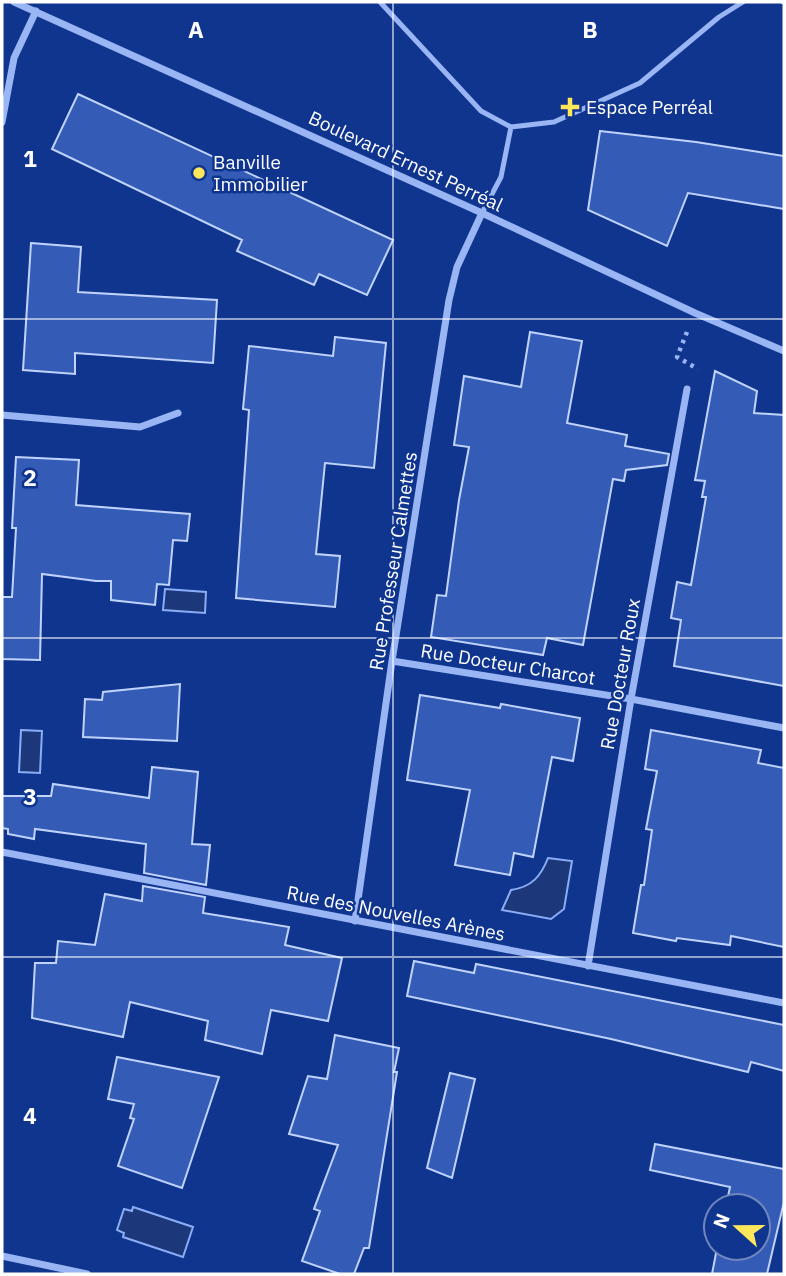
<svg xmlns="http://www.w3.org/2000/svg" width="786" height="1276" font-family="'IBM Plex Sans',sans-serif">
  <style>
    .water { fill: #1c387b; stroke: #8aadf6; stroke-width: 2 }
    .building { fill: #345cb7; stroke: #c0d3fd; stroke-width: 2 }
    .lines { fill: none; stroke-linecap: round; stroke-linejoin: round }
    .path { stroke: #99b5f3; stroke-width: 4.5; stroke-dasharray: 3.5 5; stroke-linecap: butt }
    .lane { stroke: #99b5f3; stroke-width: 5 }
    .street { stroke: #99b5f3; stroke-width: 7 }
    .grid { fill: none; stroke: #fff; stroke-width: 2; stroke-opacity: 0.55 }
    .poi-dot { fill: #ffe75b; stroke: #10358f; stroke-width: 2.5 }
    .labels { text-anchor: middle; stroke-width: 5; stroke-linejoin: round; paint-order: stroke }
    .poi-label { font-size: 19px; fill: #fff; stroke: #10358f; text-anchor: start }
    .street-label { font-size: 19px; fill: #fff; stroke: #10358f }
    .grid-label { font-size: 23px; text-anchor: middle; font-weight: bold; fill: #fff; stroke: #10358f; stroke-width: 5; stroke-linejoin: round; paint-order: stroke }
  </style>
  <rect width="100%" height="100%" fill="#10358f"/>
  <path class="water" d="M165,589L206,592L205,613L163,610Z
    M21,730L42,731L40,773L19,772Z
    M548,858L572,861L564,909L551,919L502,910L511,890C532,887 541,876 548,858Z
    M133,1207L193,1227L183,1257L123,1237L124,1233L117,1230L124,1209L132,1211Z"/>
  <path class="building" d="M78,94L393,240L367,295L319,274L314,285L237,251L242,240L52,149Z
    M600,131L696,142L784,156V209L688,193L667,246L588,210Z
    M31,243L81,247L78,292L217,300L213,363L75,353V374L23,370Z
    M530,332L582,341L567,423L627,435L625,446L669,454L667,465L626,470L624,481L613,479L583,645L547,638L543,655L431,637L437,595L446,596L459,500L469,447L454,445L464,376L521,387Z
    M335,337L386,343L374,468L325,463L316,554L340,556L335,607L236,598L249,410L243,409L249,346L333,356Z
    M715,371L757,391L754,413L784,415V686L674,666L681,620L671,618L677,582L691,585L706,497H702L705,481L695,480Z
    M16,457L79,460L76,505L190,514L187,541L173,540L169,585L157,584L155,605L111,600V581H96L42,574L40,660L2,659V597H12L16,528H12Z
    M180,684L177,741L83,737L85,699L102,700L103,692Z
    M420,695L500,708L501,704L580,718L573,761L552,757L533,857L514,853L510,875L455,865L470,790L407,780Z
    M651,730L761,750L758,763L784,768V947L731,936L730,945L677,938L676,941L633,933L641,885H644L652,830L646,829L657,771L645,769Z
    M152,767L198,772L192,844L210,845L206,885L144,873L146,844L35,829L34,839L8,834V829L2,828V796H51L53,784L149,798Z
    M143,886L205,897L203,913L289,927L285,945L342,958L328,1021L271,1010L262,1054L205,1040L208,1021L130,1002L123,1037L32,1018L35,963H56L58,941L95,945L105,894L142,901Z
    M414,961L474,973L476,964L784,1025V1071L751,1062L748,1072L611,1039L407,996Z
    M335,1035L399,1048L394,1072H397L369,1248H364L354,1274H340L302,1261L320,1211L314,1209L338,1145L289,1134L308,1076L327,1079Z
    M117,1057L219,1077L182,1188L118,1166L134,1119L130,1118L134,1104L108,1099Z
    M450,1073L475,1079L452,1178L427,1168Z
    M655,1144L784,1169V1202L767,1274H712L717,1248H758V1206H726L730,1187L650,1170Z"/>
  <g class="lines">
    <path class="path" d="M687,332L677,357L698,369"/>
    <path class="lane" d="M380,2L481,111L511,127L554,122L640,83L719,17L743,2
      M783,2H784
      M482,213L501,177L511,127"/>
    <path class="street" d="M14,2L482,213L695,313L784,351
      M2,122L14,58L36,11
      M2,415L140,427L178,413
      M392,661L631,699L784,728
      M2,852L784,1003
      M355,921L392,661L449,300L457,267L482,213
      M588,966L631,699L687,389
      M2,1256L87,1274"/>
  </g>
  <path class="grid" d="M393,2V1274M2,319H784M2,638H784M2,957H784"/>
  <g class="poi-dot">
    <path d="M566.5 96.5h7v7h7v7h-7v7h-7v-7h-7v-7h7z"/>
    <circle cx="199" cy="173" r="7"/>
  </g>
  <g class="labels">
    <g class="poi-label">
      <text x="586" y="114">Espace Perréal</text>
      <text x="213" y="169">Banville<tspan x="213" dy="22">Immobilier</tspan></text>
    </g>
    <g class="street-label">
      <text transform="translate(406 161) rotate(25)" y="7">Boulevard Ernest Perréal</text>
      <text transform="translate(393 561) rotate(-81)" y="7">Rue Professeur Calmettes</text>
      <text transform="translate(508 664) rotate(9)" y="7">Rue Docteur Charcot</text>
      <text transform="translate(620 674) rotate(-80)" y="7">Rue Docteur Roux</text>
      <text transform="translate(396 913) rotate(11)" y="7">Rue des Nouvelles Arènes</text>
    </g>
  </g>
  <g class="grid-label">
    <text x="196" y="38">A</text>
    <text x="590" y="38">B</text>
    <text x="30" y="167">1</text>
    <text x="30" y="486">2</text>
    <text x="30" y="805">3</text>
    <text x="30" y="1124">4</text>
  </g>
  <rect width="786" height="1276" fill="none" stroke="#ffffff" stroke-width="7"/>
  <g transform="translate(737 1227) rotate(291)"><circle r="33" fill="#10358f" stroke="#7086bc" stroke-width="2"/>
  <path d="M0-5L12 26L0 18L-12 26Z" fill="#ffe75b"/>
  <text y="-10" font-size="19" font-weight="bold" text-anchor="middle" fill="#ffffff">N</text>
  </g>
</svg>
